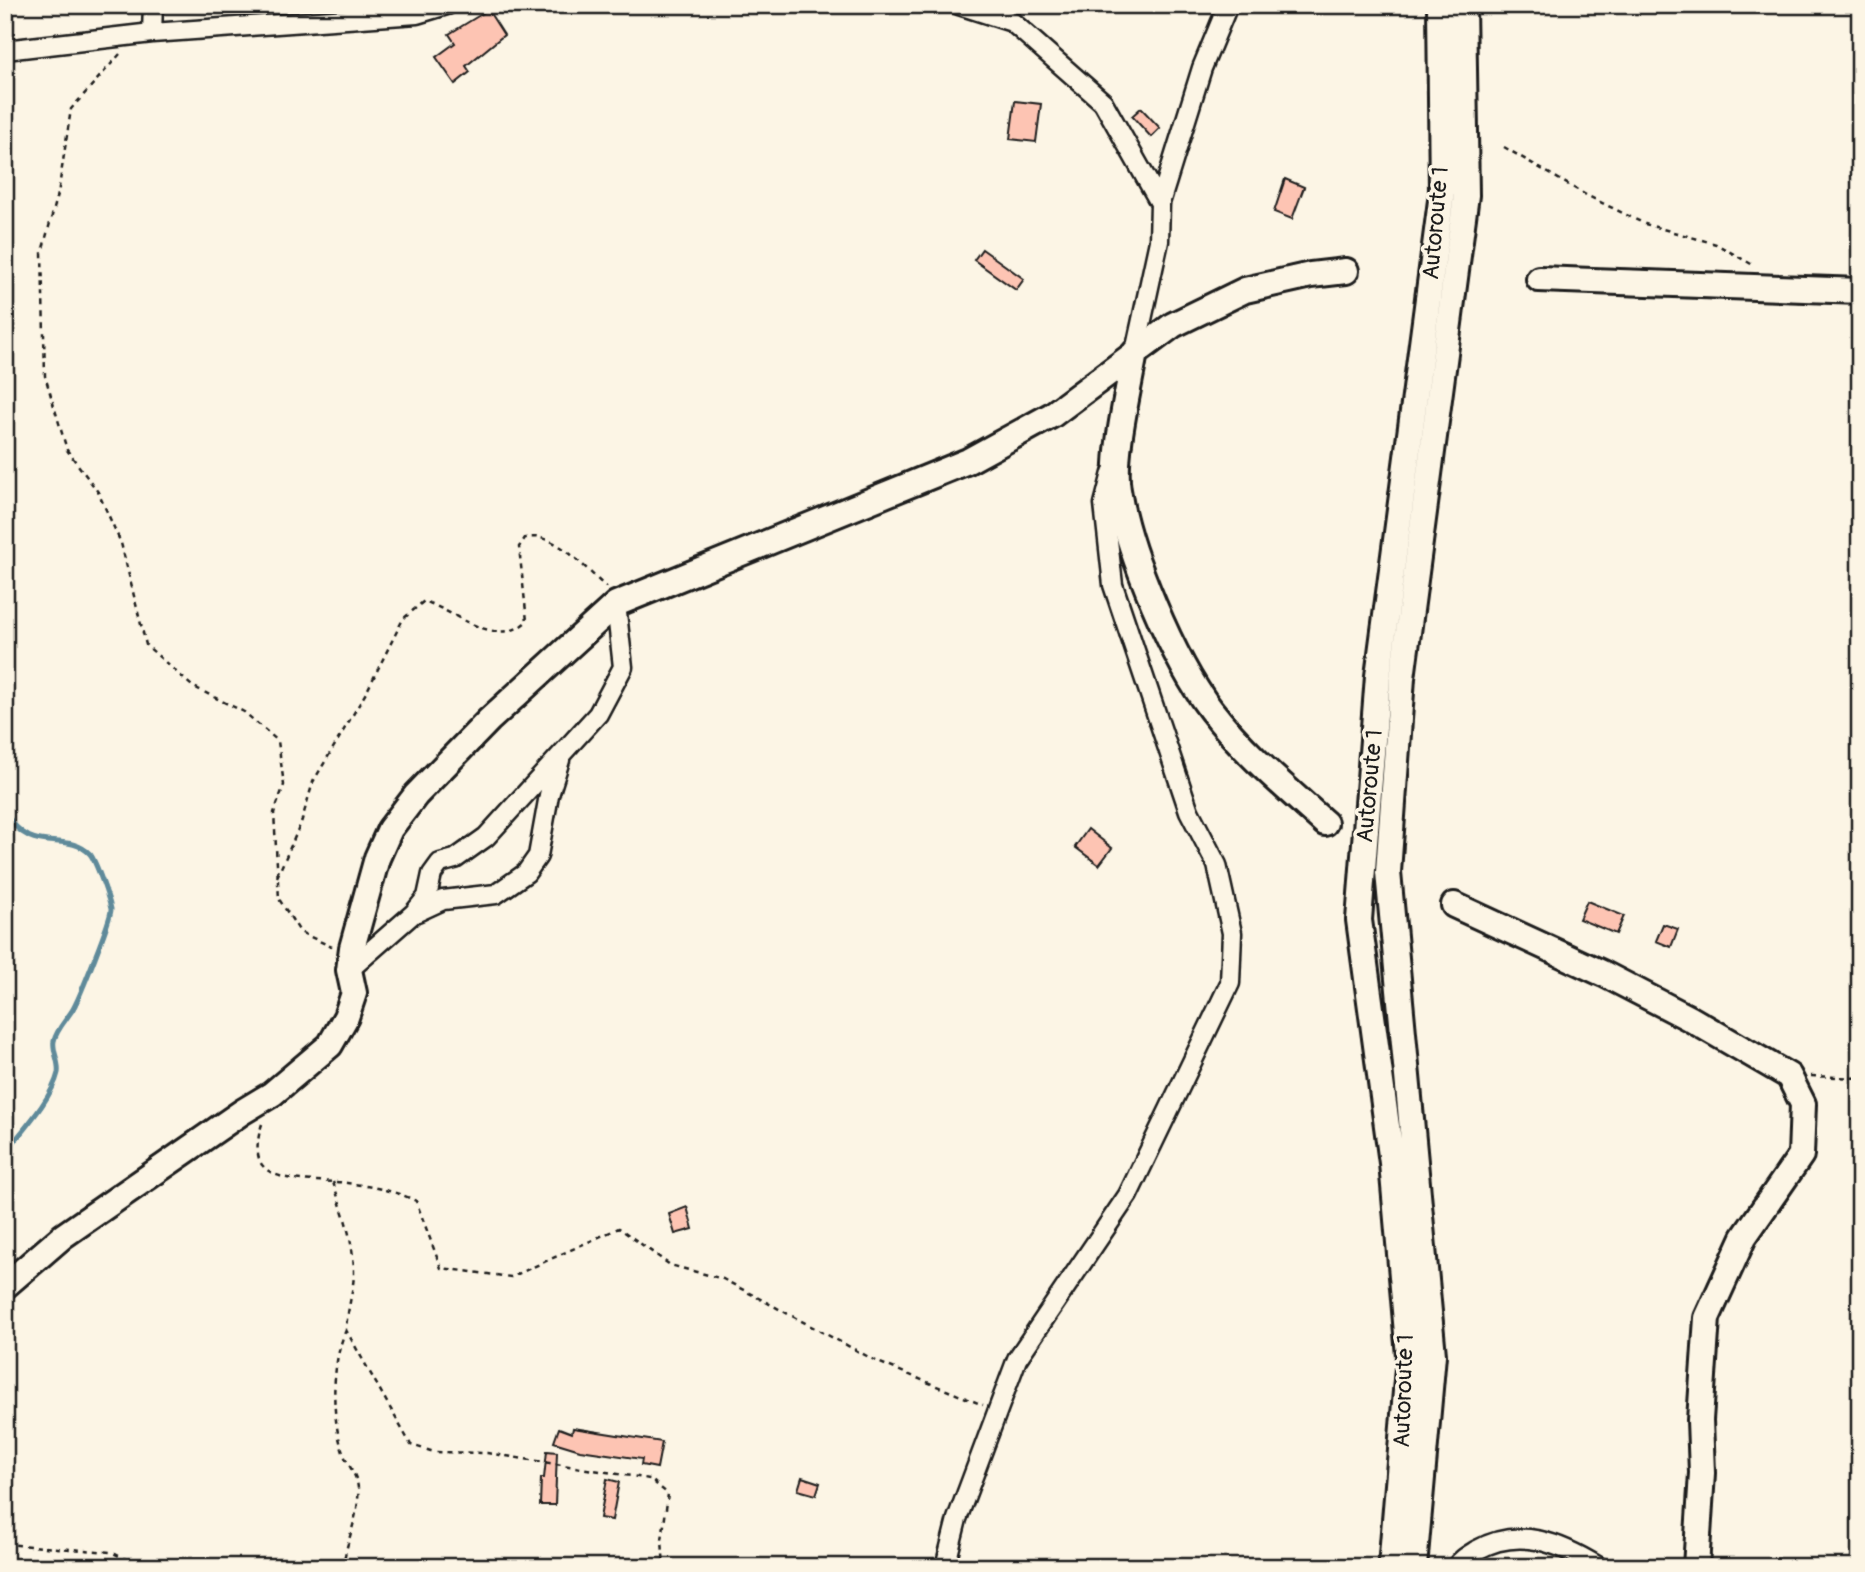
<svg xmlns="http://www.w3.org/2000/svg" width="1865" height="1572" font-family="Pangolin,sans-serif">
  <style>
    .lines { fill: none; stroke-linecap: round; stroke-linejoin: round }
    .stream { stroke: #5f8a9a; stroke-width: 5 }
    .building { fill: #fdc4b3; stroke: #1c1c1c; stroke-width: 2 }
    .street-casing { stroke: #1c1c1c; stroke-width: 23 }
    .secondary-casing { stroke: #1c1c1c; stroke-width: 30 }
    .path { stroke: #1c1c1c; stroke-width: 2.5; stroke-dasharray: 5 5; stroke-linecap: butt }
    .street { stroke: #fcf5e5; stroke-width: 18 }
    .secondary { stroke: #fcf5e5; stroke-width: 24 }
    .labels { text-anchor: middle; stroke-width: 7; stroke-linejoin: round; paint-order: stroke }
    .street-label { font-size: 23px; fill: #1c1c1c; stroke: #fcf5e5 }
  </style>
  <rect width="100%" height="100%" fill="#fcf5e5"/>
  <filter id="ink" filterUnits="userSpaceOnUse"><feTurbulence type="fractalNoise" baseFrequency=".0143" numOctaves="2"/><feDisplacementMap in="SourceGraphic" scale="14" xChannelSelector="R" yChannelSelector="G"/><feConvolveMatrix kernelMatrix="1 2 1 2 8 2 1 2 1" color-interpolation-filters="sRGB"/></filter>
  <g filter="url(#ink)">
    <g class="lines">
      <path class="stream" d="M5,811C30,859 66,829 90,854C96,861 109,899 111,909C112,917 79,999 73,1009C67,1019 56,1030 54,1041C52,1051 60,1062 58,1073C52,1099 21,1132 5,1153"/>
    </g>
    <path class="building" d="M488,10L504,35L466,66L470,72L455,84L436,57L455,43L449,34Z
      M1015,101L1041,104L1036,142L1010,139Z
      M1141,108L1160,128L1151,137L1132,116Z
      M1285,179L1304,187L1292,219L1274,212Z
      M982,249L1024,279L1016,290L974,260Z
      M1088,829L1112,848L1099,865L1075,847Z
      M1587,901L1624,916L1616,934L1579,919Z
      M1663,924L1678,929L1671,947L1656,941Z
      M687,1207L693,1229L675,1234L669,1214Z
      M559,1428L572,1433L573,1428L662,1442L657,1468L641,1465L642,1459L580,1450L554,1442Z
      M547,1451L557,1452L555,1505H540L541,1478H544Z
      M802,1477L820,1483L816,1495L798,1490Z
      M607,1479L619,1482L612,1520L600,1518Z"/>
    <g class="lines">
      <defs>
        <path id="street" d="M959,5L1012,22L1103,102L1160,203L1159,241L1135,352
          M152,33L153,5
          M5,50L152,33L417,14L447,5
          M1160,203L1202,68L1228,5
          M417,912L443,900L496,894L526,873L538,856L549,795L560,760
          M349,970L414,913L427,897L432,874L440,863L455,859L486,837L598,714L623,667L616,604
          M945,1567L957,1519L1017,1359L1128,1195L1230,983L1232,933L1217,865L1189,811L1113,585L1104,504L1112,473
          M1456,1567C1461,1559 1469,1555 1477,1550C1519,1526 1560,1543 1599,1567"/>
        <path id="secondary" d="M1539,279L1860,291
          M1135,352C1129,388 1112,456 1118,490C1127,551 1174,662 1211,710C1244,753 1285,787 1325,823
          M1454,905L1604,974L1689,1018L1789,1076L1803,1104L1801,1155L1744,1237L1707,1318L1700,1420L1702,1473L1696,1567
          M5,1286L63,1236L242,1112L272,1094L330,1045L346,1017L354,993L349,970L352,948L377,858L390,829L416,795L489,720L616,604L968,461L1052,415L1173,325L1245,290L1311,275L1346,271
          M1391,1567L1409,1356L1392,1163L1359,920L1378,676L1442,193L1440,5
          M1414,1567L1433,1355L1388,872L1402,678L1466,195L1463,5"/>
      </defs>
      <use href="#street" class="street-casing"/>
      <use href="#secondary" class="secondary-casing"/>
      <path class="path" d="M120,54L71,109L58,194L42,252L45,376L67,450L98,492L121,543L146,645L192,686L244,712L278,741L284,785L274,813L279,899L300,932L332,947
        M1504,147L1586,195L1645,224L1716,244L1753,265
        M277,877L301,823L313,782L367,691L403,619L424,601C454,611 497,650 527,621L519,547L525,538C556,531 584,568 606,587
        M1811,1076L1860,1078
        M262,1124C258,1136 254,1156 263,1166C277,1184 326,1180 347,1183C369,1186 397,1191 416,1201L441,1268L511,1277L619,1228L670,1265L723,1279L878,1362L983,1405
        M333,1182C343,1213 354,1241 354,1274C353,1293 347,1311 346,1330L411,1445L434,1452L487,1453L650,1479L668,1494L662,1540L664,1567
        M5,1544L111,1552L142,1567
        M343,1567C346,1540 363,1508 357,1482C354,1471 346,1462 343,1452C331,1416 331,1364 346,1330"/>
      <use href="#street" class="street"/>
      <use href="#secondary" class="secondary"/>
    </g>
  </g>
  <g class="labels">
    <g class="street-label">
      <text transform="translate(1435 223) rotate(-85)" y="8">Autoroute 1</text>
      <text transform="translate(1369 786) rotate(-85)" y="8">Autoroute 1</text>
      <text transform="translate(1403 1391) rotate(-88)" y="8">Autoroute 1</text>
    </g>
  </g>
  <rect width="1865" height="1572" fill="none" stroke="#fcf5e5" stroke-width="28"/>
  <rect x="14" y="14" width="1837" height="1544" fill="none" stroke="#1c1c1c" stroke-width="2.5" filter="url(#ink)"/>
</svg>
